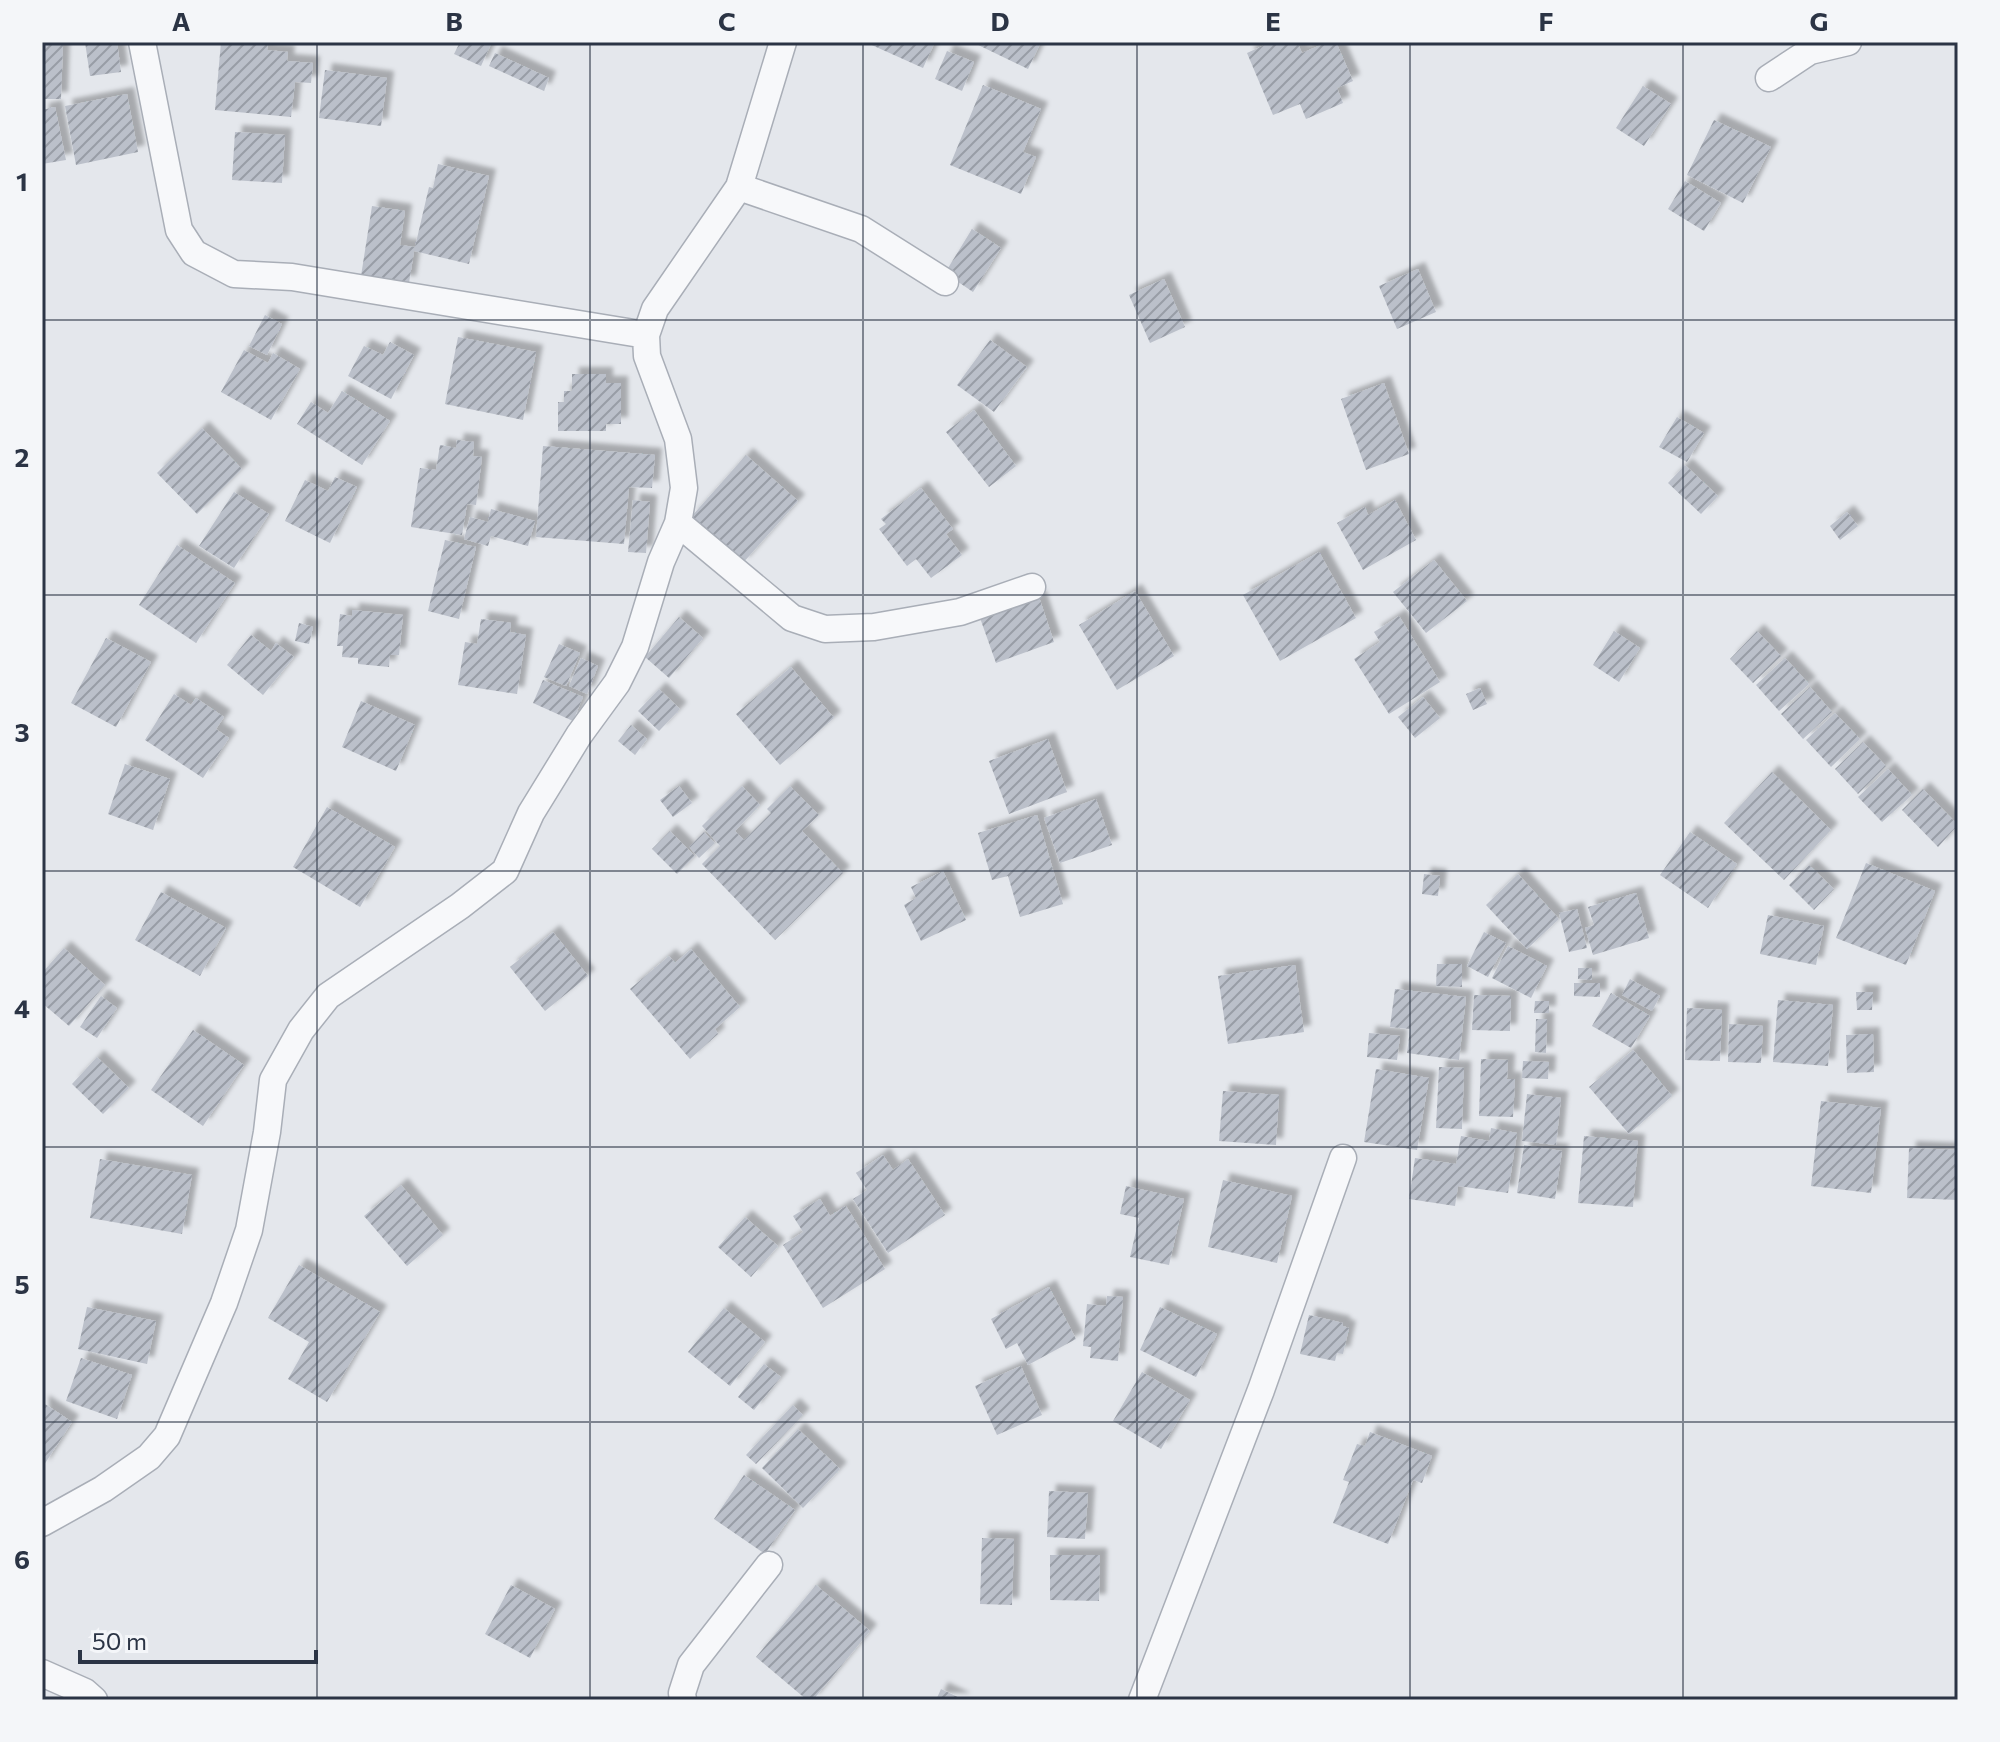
<svg xmlns="http://www.w3.org/2000/svg" width="2000" height="1742" font-family="Commissioner,sans-serif">
  <style>
    .building { fill: url(#building-hatch); filter: url(#shadow) }
    .lines { fill: none; stroke-linecap: round; stroke-linejoin: round }
    .minor-casing { stroke: #a9aeb7; stroke-width: 29 }
    .minor { stroke: #f7f8fa; stroke-width: 26 }
    .grid { fill: none; stroke: #2b3445; stroke-width: 2; stroke-opacity: 0.55 }
    .neatline { fill: none; stroke: #2b3445; stroke-width: 3 }
    .grid-label { font-size: 26px; text-anchor: middle; font-weight: bold; fill: #2b3445 }
  </style>
  <defs>
    <pattern id="building-hatch" width="6" height="6" patternUnits="userSpaceOnUse" patternTransform="scale(2)"><rect width="6" height="6" fill="#bbc0ca"/><path d="M-1 1l2-2M0 6l6-6M5 7l2-2" fill="none" stroke="#989da6"/></pattern>
    <filter id="shadow"><feDropShadow dx="7" dy="-7" stdDeviation="2" flood-color="#0004"/></filter>
  </defs>
  <rect width="100%" height="100%" fill="#e4e7ec"/>
  <path class="building" d="M42,42H63L61,99H42Z
    M85,42H117L121,72L90,76Z
    M221,42H268L267,50L288,52L287,61L313,63L311,83L295,82L291,117L215,110Z
    M460,42H492L481,66L454,54Z
    M865,42H935L923,68Z
    M972,42H1041L1028,69Z
    M1271,42H1297L1302,53L1328,42H1336L1353,81L1337,88L1343,103L1306,119L1300,104L1273,115L1247,53Z
    M947,51L974,62L962,91L935,79Z
    M495,53L549,78L544,91L489,66Z
    M325,70L387,78L381,126L319,118Z
    M983,85L1041,109L1023,152L1036,157L1021,194L950,165Z
    M1643,86L1671,104L1644,146L1616,128Z
    M127,94L138,152L76,165L65,106Z
    M55,107L66,160L42,164V110Z
    M1714,120L1771,147L1743,203L1687,175Z
    M235,132L285,135L282,183L232,180Z
    M438,164L489,176L469,264L414,251L409,283L361,276L372,206L405,211L400,245L415,247L429,187L433,188Z
    M1685,181L1721,203L1704,231L1668,209Z
    M972,229L1001,248L973,292L945,273Z
    M1418,269L1436,312L1397,329L1379,286Z
    M1164,279L1185,327L1150,343L1129,295Z
    M265,315L282,324L267,355L249,346Z
    M458,337L536,352L523,420L445,404Z
    M990,340L1027,367L994,412L957,385Z
    M390,342L414,355L391,399L348,376L364,346L383,355Z
    M244,350L268,363L273,353L300,369L271,420L221,392Z
    M572,374H606V383H621V424H606V431H558V402H564V391H572Z
    M1384,383L1409,454L1366,470L1341,399Z
    M342,391L390,421L362,465L297,424L311,402L328,413Z
    M974,410L1016,466L989,487L946,432Z
    M1677,417L1704,433L1687,462L1659,447Z
    M202,428L242,469L197,514L157,473Z
    M457,440L474,442L473,456L482,457L476,505L467,504L462,535L411,527L420,468L436,470L440,445L456,448Z
    M543,446L655,455L652,488L629,487L624,544L536,537Z
    M746,455L798,501L742,564L691,517Z
    M1685,465L1718,496L1701,514L1668,483Z
    M335,477L357,487L330,543L285,521L305,480L328,491Z
    M921,488L953,529L946,534L962,555L931,578L916,559L907,566L879,529L886,524L881,519Z
    M234,492L269,514L234,568L199,546Z
    M633,500L650,502L646,553L628,552Z
    M1395,500L1416,540L1363,570L1337,523L1365,507L1368,515Z
    M491,509L535,521L528,546L491,536L488,546L464,539L470,517L488,522Z
    M1847,512L1858,526L1840,540L1830,526Z
    M445,540L476,547L459,619L428,611Z
    M177,545L235,583L196,643L139,605Z
    M1319,552L1356,618L1280,661L1243,595Z
    M1434,560L1467,601L1426,633L1393,592Z
    M1135,591L1174,656L1117,690L1079,625Z
    M1039,597L1054,642L996,663L980,618Z
    M352,610L403,615L399,655H390L389,667L358,664V658L342,657L343,646H337L340,614L352,616Z
    M1399,616L1440,682L1389,714L1354,659L1380,642L1374,632Z
    M679,617L703,638L669,678L645,657Z
    M481,619L511,623L510,632L526,635L517,694L458,685L465,642L477,644Z
    M299,623L313,627L309,644L295,641Z
    M1614,631L1640,648L1619,682L1593,665Z
    M1757,631L1781,656L1753,683L1730,659Z
    M251,635L271,651L276,643L294,657L263,695L227,665Z
    M106,638L151,662L116,727L71,703Z
    M559,644L580,653L566,686L544,677Z
    M581,658L598,666L587,694L569,686Z
    M1785,658L1809,684L1779,711L1756,685Z
    M791,667L834,718L780,765L736,714Z
    M543,680L583,697L573,721L533,703Z
    M1810,687L1832,712L1803,739L1781,714Z
    M1480,688L1487,704L1473,710L1466,694Z
    M659,689L680,709L659,731L638,711Z
    M174,694L191,705L196,698L224,717L216,729L229,738L203,778L145,740Z
    M1423,697L1440,718L1415,738L1398,717Z
    M361,701L415,725L396,771L342,747Z
    M1835,713L1860,739L1831,767L1806,740Z
    M631,725L647,739L635,755L618,741Z
    M1048,739L1067,792L1009,814L989,761Z
    M1863,742L1886,766L1858,794L1835,769Z
    M125,764L170,779L153,830L108,814Z
    M1888,769L1912,795L1882,822L1858,797Z
    M1772,772L1831,830L1784,880L1724,823Z
    M679,786L692,803L673,817L660,800Z
    M742,786L760,805L735,831L744,840L771,813L767,809L790,786L819,815L802,831L843,873L775,940L702,864L720,846L702,826Z
    M1923,789L1958,825L1938,847L1902,810Z
    M1096,799L1112,845L1060,863L1044,818Z
    M327,807L395,847L360,907L293,867Z
    M1037,815L1063,904L1020,917L1008,876L992,880L978,833Z
    M670,831L695,856L677,874L652,849Z
    M704,832L715,843L699,858L689,847Z
    M1690,832L1737,864L1708,908L1660,875Z
    M1866,863L1935,891L1906,965L1836,938Z
    M1809,865L1834,889L1814,910L1789,885Z
    M943,871L966,920L921,941L904,905L916,898L911,887Z
    M1424,874L1440,876L1438,896L1422,894Z
    M1518,874L1559,919L1527,949L1486,905Z
    M161,892L226,928L200,976L135,940Z
    M1636,893L1649,938L1593,955L1585,928L1594,925L1588,907Z
    M1577,909L1587,948L1569,952L1559,913Z
    M1768,915L1824,926L1816,965L1760,954Z
    M553,932L588,976L545,1011L510,967Z
    M1484,932L1506,943L1488,977L1467,966Z
    M1508,946L1547,966L1531,998L1492,978Z
    M64,948L105,985L69,1026L42,1003V973Z
    M691,949L740,1007L715,1029L718,1034L690,1059L630,989L669,956L675,963Z
    M1437,964H1462V987L1436,986Z
    M1295,965L1304,1032L1228,1044L1218,976Z
    M1578,968H1592V980L1578,979Z
    M1630,979L1660,996L1652,1011L1622,995Z
    M1574,983H1600V997L1574,996Z
    M1395,989L1466,997L1459,1060L1407,1053L1410,1029L1390,1027Z
    M1856,992H1873L1872,1010H1857Z
    M1611,993L1650,1016L1631,1048L1592,1026Z
    M1474,995L1511,996L1510,1031L1472,1030Z
    M101,996L117,1008L97,1038L80,1027Z
    M1778,1000L1833,1005L1828,1066L1773,1062Z
    M1535,1001H1549V1013H1534Z
    M1687,1008L1722,1010L1720,1061L1685,1060Z
    M1536,1019H1547L1546,1053L1535,1052Z
    M1729,1024L1763,1026L1761,1063L1728,1062Z
    M193,1030L244,1065L203,1126L151,1090Z
    M1369,1033L1400,1036L1397,1060L1367,1057Z
    M1873,1034L1874,1072L1847,1073L1846,1035Z
    M1633,1050L1672,1096L1629,1134L1589,1087Z
    M97,1057L129,1088L103,1114L72,1084Z
    M1481,1059L1508,1060L1507,1079H1515L1513,1117L1479,1116Z
    M1523,1061L1549,1062L1548,1079L1522,1078Z
    M1439,1067L1464,1068L1462,1129L1436,1128Z
    M1376,1069L1429,1078L1417,1150L1364,1142Z
    M1223,1091L1279,1095L1276,1145L1219,1141Z
    M1527,1094L1561,1098L1556,1145L1522,1141Z
    M1821,1101L1881,1108L1871,1193L1811,1186Z
    M1491,1128L1517,1133L1508,1193L1458,1186L1455,1206L1409,1199L1415,1158L1456,1164L1461,1136L1489,1141Z
    M1584,1136L1638,1141L1633,1207L1578,1203Z
    M1524,1145L1562,1151L1555,1199L1517,1193Z
    M1909,1148L1958,1150V1200L1907,1198Z
    M883,1155L893,1170L908,1159L945,1215L888,1253L853,1199L867,1190L856,1173Z
    M100,1159L192,1175L182,1234L90,1218Z
    M1223,1180L1292,1196L1277,1263L1208,1247Z
    M401,1185L443,1235L407,1266L364,1216Z
    M1126,1186L1184,1199L1169,1265L1130,1257L1139,1218L1120,1214Z
    M820,1199L830,1216L846,1206L885,1269L823,1308L783,1245L803,1232L793,1216Z
    M745,1217L778,1246L751,1277L718,1247Z
    M299,1265L380,1312L327,1402L288,1379L309,1342L268,1318Z
    M1049,1287L1076,1339L1028,1365L1017,1343L1006,1349L991,1319Z
    M1107,1296L1123,1297L1118,1361L1090,1358L1091,1347L1083,1346L1087,1304L1106,1306Z
    M87,1307L156,1321L147,1364L78,1349Z
    M1160,1307L1217,1334L1196,1377L1140,1350Z
    M724,1308L765,1342L730,1386L688,1352Z
    M1309,1315L1343,1323V1326L1349,1328L1343,1354L1337,1353L1335,1361L1300,1354Z
    M81,1358L132,1375L117,1419L66,1401Z
    M764,1364L781,1377L754,1410L738,1397Z
    M1021,1366L1042,1415L997,1435L975,1386Z
    M1142,1372L1190,1400L1161,1449L1113,1421Z
    M42,1402L72,1422L42,1468Z
    M793,1405L803,1415L756,1464L746,1455Z
    M798,1429L840,1469L803,1508L762,1468Z
    M1370,1432L1432,1456L1422,1483L1413,1480L1388,1544L1333,1523L1349,1482L1343,1480L1357,1444L1365,1446Z
    M744,1475L795,1510L765,1554L714,1519Z
    M1049,1491L1088,1493L1085,1539L1047,1537Z
    M982,1538L1014,1539L1012,1605L980,1604Z
    M1050,1555H1100L1099,1601L1050,1600Z
    M511,1585L555,1609L530,1658L485,1634Z
    M816,1585L870,1631L813,1700H807L756,1657Z
    M941,1689L964,1700H936Z"/>
  <g class="lines">
    <defs>
      <path id="minor" d="M142,42L179,230L194,253L234,274L292,277L646,335
        M1769,78L1810,51L1848,42
        M739,187L861,229L945,282
        M678,523L792,618L825,629L874,627L960,612L1032,587
        M42,1523L103,1489L149,1457L167,1436L224,1303L249,1230L267,1132L273,1080L301,1030L328,996L460,906L505,871L531,813L579,735L617,683L635,647L661,562L678,523L684,488L678,439L647,356L646,335L655,309L739,187L783,42
        M42,1673L85,1692L94,1700
        M683,1700L682,1693L691,1665L769,1565
        M1142,1700L1261,1390L1343,1158"/>
    </defs>
    <use href="#minor" class="minor-casing"/>
    <use href="#minor" class="minor"/>
  </g>
  <path class="grid" d="M317,42V1700M590,42V1700M863,42V1700M1137,42V1700M1410,42V1700M1683,42V1700M42,320H1958M42,595H1958M42,871H1958M42,1147H1958M42,1422H1958"/>
  <rect width="2000" height="1742" fill="none" stroke="#f4f6f9" stroke-width="88"/>
  <path d="M80 1650v12h236v-12" fill="none" stroke="#2b3445" stroke-width="4"/>
  <text x="92" y="1650" font-size="24" fill="#2b3445" stroke="#f4f6f9" stroke-width="6" paint-order="stroke">50 m</text>
  <rect x="44" y="44" width="1912" height="1654" class="neatline"/>
  <g class="grid-label">
    <text x="181" y="31">A</text>
    <text x="454" y="31">B</text>
    <text x="727" y="31">C</text>
    <text x="1000" y="31">D</text>
    <text x="1273" y="31">E</text>
    <text x="1546" y="31">F</text>
    <text x="1819" y="31">G</text>
    <text x="22" y="191">1</text>
    <text x="22" y="467">2</text>
    <text x="22" y="742">3</text>
    <text x="22" y="1018">4</text>
    <text x="22" y="1294">5</text>
    <text x="22" y="1569">6</text>
  </g>
</svg>
